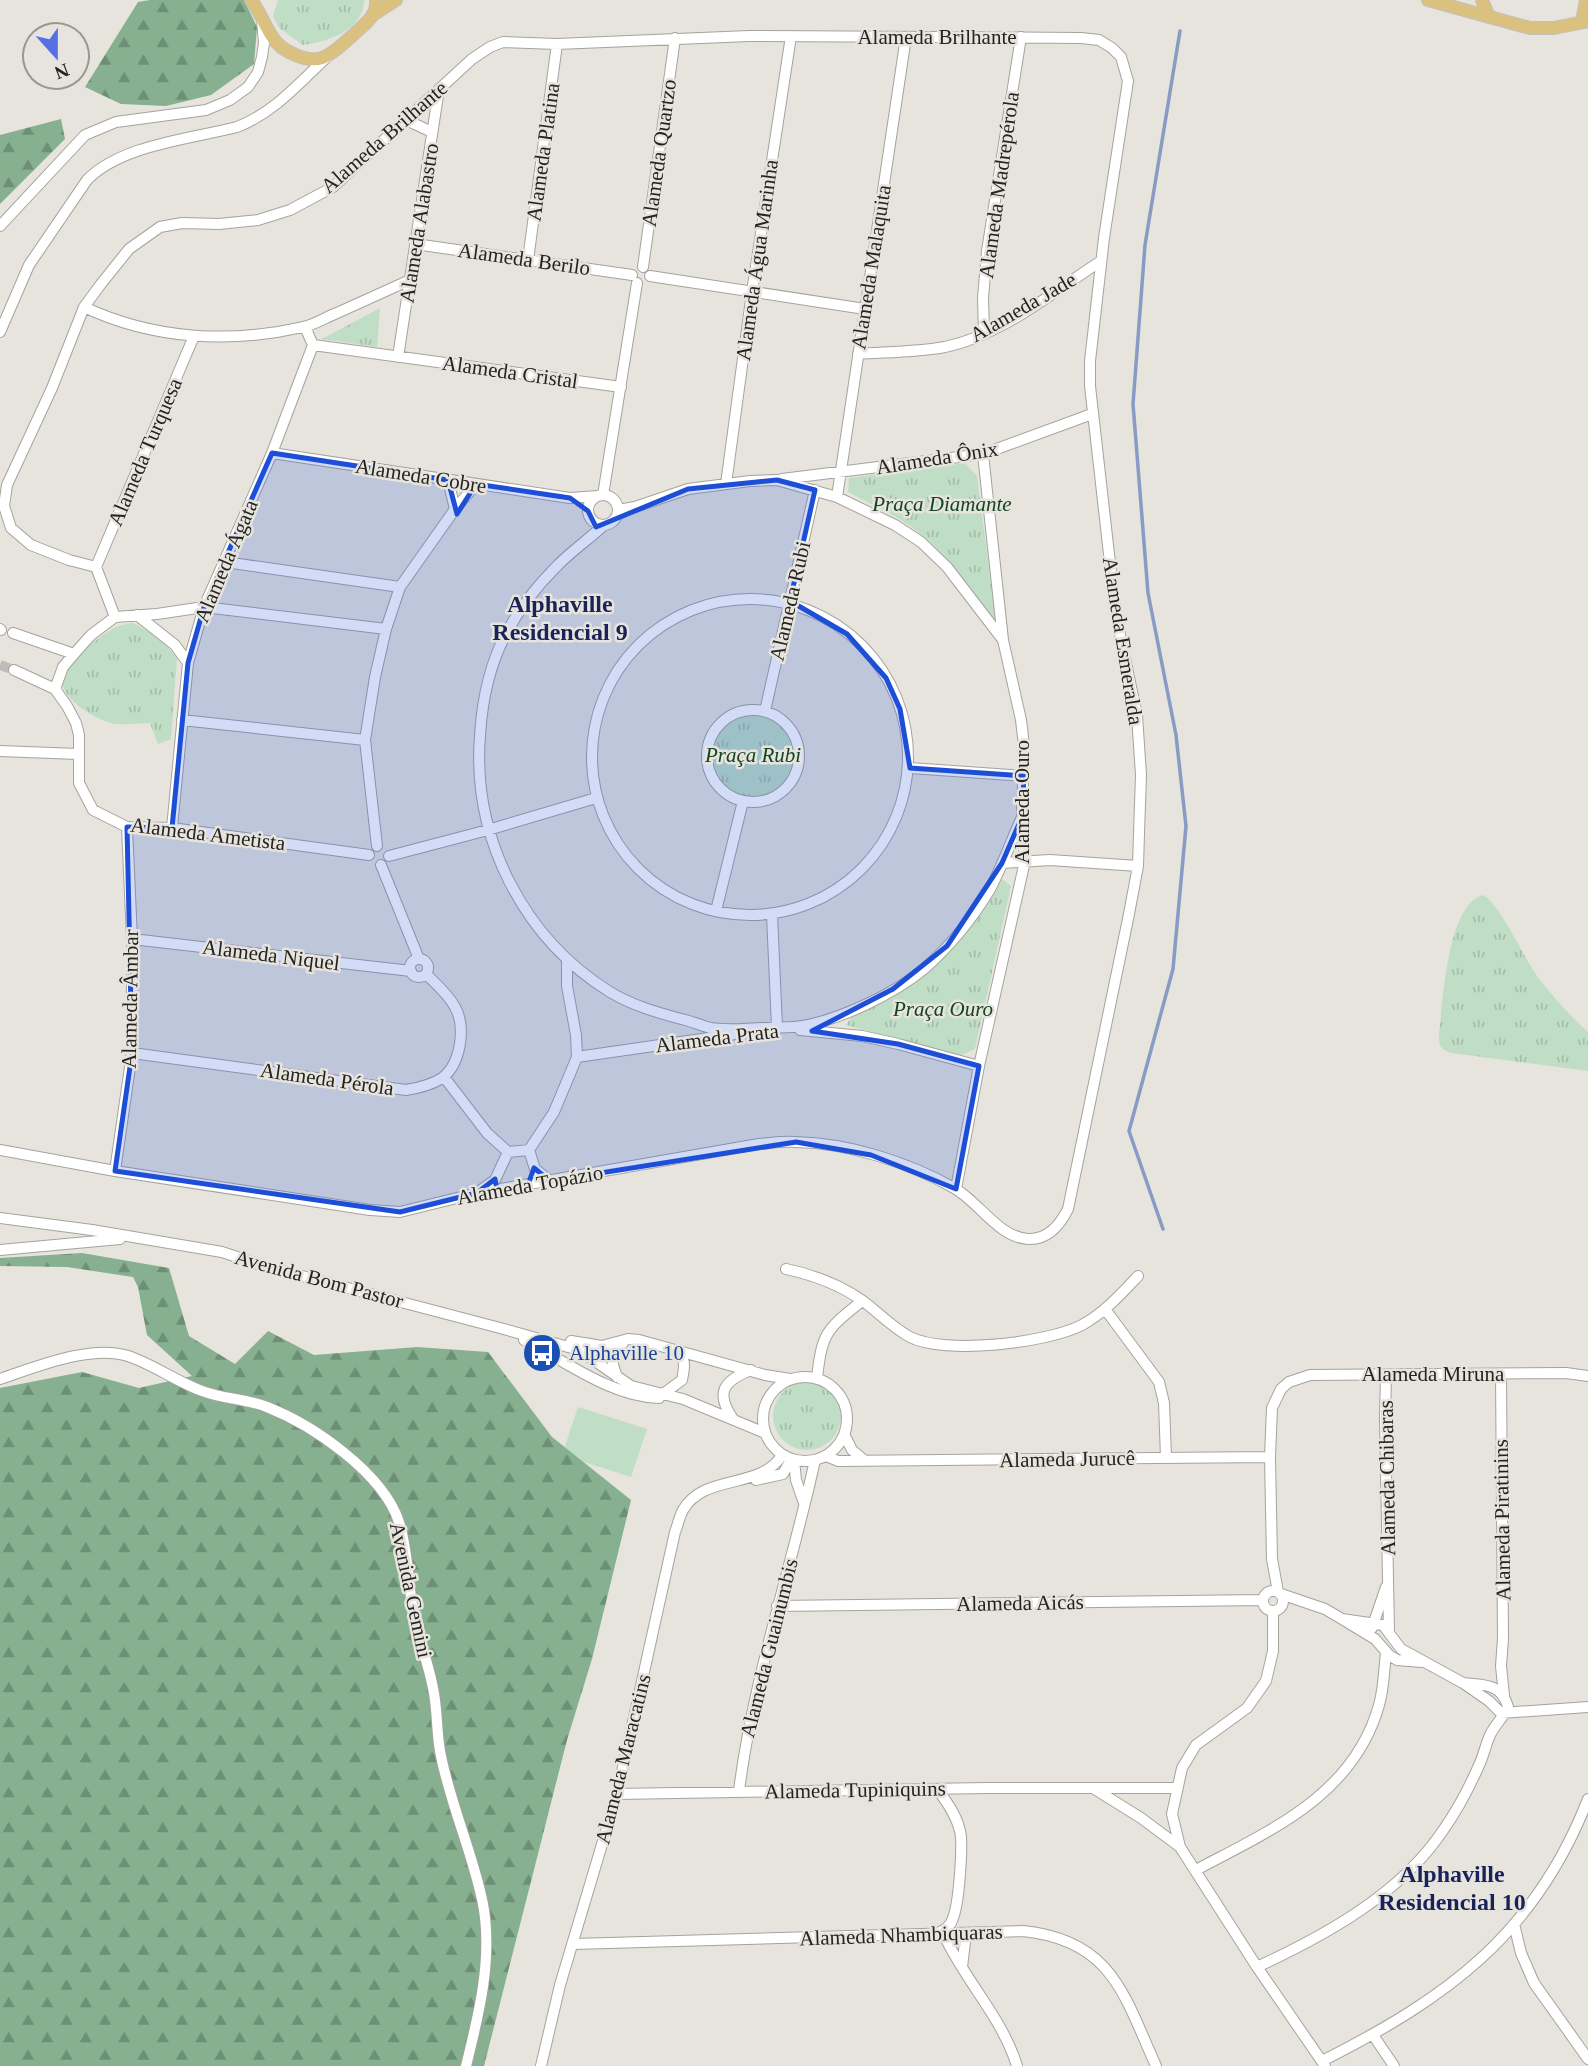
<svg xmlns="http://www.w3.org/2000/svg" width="1588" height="2066" font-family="Georgia,serif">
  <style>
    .green { fill: #bfdec5 }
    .forest { fill: url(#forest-firs) }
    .park { fill: url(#park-tufts) }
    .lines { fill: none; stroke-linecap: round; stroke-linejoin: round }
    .stream { stroke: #879bc5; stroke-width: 3.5 }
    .minor-tunnel { stroke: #bfbdb7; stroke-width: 10; stroke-dasharray: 10 5; stroke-linecap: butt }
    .minor-casing { stroke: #a5a39e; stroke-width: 12 }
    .major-casing { stroke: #c2c1c1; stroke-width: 14 }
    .minor { stroke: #fff; stroke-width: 10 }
    .major { stroke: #dbc17f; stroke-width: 12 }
    .marked { fill: #1d4ed8; fill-opacity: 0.2; stroke: #1d4ed8; stroke-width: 5; stroke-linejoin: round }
    .labels { text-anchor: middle; stroke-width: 5; stroke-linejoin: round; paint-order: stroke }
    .street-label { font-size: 21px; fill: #242321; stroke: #e6e4dd }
    .park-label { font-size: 21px; font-style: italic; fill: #134424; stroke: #e6e4dd }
    .transit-label { font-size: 21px; fill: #164399; stroke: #e6e4dd; text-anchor: start }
    .quarter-label { font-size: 24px; font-weight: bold; fill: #192259; stroke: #e6e4dd }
  </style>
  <defs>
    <pattern id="forest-firs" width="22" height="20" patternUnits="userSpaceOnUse" patternTransform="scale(1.75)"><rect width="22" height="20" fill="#86b090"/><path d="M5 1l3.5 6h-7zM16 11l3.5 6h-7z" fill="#6d8f75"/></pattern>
    <pattern id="park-tufts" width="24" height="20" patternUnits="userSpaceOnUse" patternTransform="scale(1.75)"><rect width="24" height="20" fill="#bfdec5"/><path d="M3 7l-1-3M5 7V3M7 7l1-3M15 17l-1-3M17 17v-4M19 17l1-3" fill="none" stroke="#a4bea9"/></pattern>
  </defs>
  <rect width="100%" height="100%" fill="#e6e4dd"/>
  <path class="green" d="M578,1407L647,1429L631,1477L562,1455Z"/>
  <path class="forest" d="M150,0H244L257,27L254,64L211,95L166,106L121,104L85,87L138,2Z
    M61,119L65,139L0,204V135Z
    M82,1253L169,1268L189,1336L235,1364L268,1331L314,1355L417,1347L488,1352L552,1437L631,1500L592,1659L567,1740L484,2066H0V1388L82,1372L139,1388L192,1376L147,1335L138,1287L133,1277L67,1267L0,1266V1258Z"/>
  <path class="park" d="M278,0H364C364,30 327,42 303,45L279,28L273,16Z
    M380,308L377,347L322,339Z
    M965,463L977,476L996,623C974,595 954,563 927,539C904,519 875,506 848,492L849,478Z
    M133,623L159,637L177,658L171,739L158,744L150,723C138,723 123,726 112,723C87,717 44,688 69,660C75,654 85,649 91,644C106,633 114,625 133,623Z
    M709 755a44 44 0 1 1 88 0a44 44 0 1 1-88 0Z
    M1002,879L1011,886L975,1049L959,1056L846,1025L853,1015L936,964L967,933Z
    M1483,895C1500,903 1525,961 1540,980C1554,998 1571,1017 1588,1032V1071L1451,1053C1440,1049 1439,1046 1439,1034C1443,1002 1447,904 1483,895Z
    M773 1416a34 34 0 1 1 68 0a34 34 0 1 1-68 0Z"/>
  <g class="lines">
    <path class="stream" d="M1163,1229L1129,1131L1173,969L1186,826L1176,735L1148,593L1133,404L1145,245L1180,31"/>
    <path class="minor-tunnel" d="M0,665L14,670"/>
    <defs>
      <path id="minor" d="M406,120L432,132
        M0,226L85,135L116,122L206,110L230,100L248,87L258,72L262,57L264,43L262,20
        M415,244L632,275
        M528,260L557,44
        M643,267L675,38
        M650,276L865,309
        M84,307C152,339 229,344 303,327C314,325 326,317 337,313C361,302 386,291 410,280
        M305,327L313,345L621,387
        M0,332L29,265L87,180C121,145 190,139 237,127C274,113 300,82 329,55
        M984,333L983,298L987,251L1021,37
        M858,354C887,352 917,352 945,347C1002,335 1053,292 1101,261
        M398,357L439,89
        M272,453L570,498L598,496
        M782,479L983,454L1092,414
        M448,480L455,509
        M726,484L752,292L791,36
        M588 510a15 15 0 1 1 30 0a15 15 0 1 1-30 0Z
        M603,495L637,283
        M837,497L906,37
        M618,510L635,507L688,489L750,481L777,480L837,497L895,525L921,542L947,567L1003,640
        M604,525C588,540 570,552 555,568C536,587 520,608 507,632C490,663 482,701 480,736C472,837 523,938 610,992C633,1006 659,1013 685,1020C694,1022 702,1026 711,1028C728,1031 748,1028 765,1028C777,1027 791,1028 803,1026C841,1019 894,994 924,969C949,947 972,919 989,891C1002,867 1011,841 1022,817
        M225,562L400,587
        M96,567L194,336
        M592 757a158 158 0 1 1 316 0a158 158 0 1 1-316 0Z
        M137,615L175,645L188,663
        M0,629L1,630
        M13,633L74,654
        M14,670L55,689
        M707 756a46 46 0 1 1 92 0a46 46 0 1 1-92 0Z
        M765,711L815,490
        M182,720L365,740
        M0,751L78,754
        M910,768L1024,776
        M172,828L188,663L204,607L272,453L313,345
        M377,846L365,740L375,677L386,629L400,587L455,509L476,484
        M369,855L172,828L127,827L93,810L79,783V735L76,723L67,706L55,689L63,667L74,654L91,635L115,617L157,614L204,607L386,629
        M389,856L488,830L596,798
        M1002,863L1050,860L1138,866
        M381,865L419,959
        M716,911L743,801
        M772,915L777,1027
        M132,939L411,971
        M410 968a9 9 0 1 1 18 0a9 9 0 1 1-18 0Z
        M800,1030L862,1036L898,1044L979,1066
        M132,1053L406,1090C418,1088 432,1085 442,1078C461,1064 466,1027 455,1007C448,994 436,984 426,974
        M577,1057L736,1034
        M444,1077L487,1133L508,1152
        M0,1150L115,1171L370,1210L400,1212L477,1193L759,1144C771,1143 784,1141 796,1142C848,1143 908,1162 954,1188C978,1201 998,1237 1028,1239C1048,1240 1060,1225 1068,1209L1129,914L1138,866L1139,833L1141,775L1137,715L1116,616L1090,386V361L1104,238L1128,81L1121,57L1112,48L1099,40L1081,38L749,36L557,44L503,42L490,47L472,59L333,187L290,210L258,220L219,224L182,223L160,227L129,249L101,284L84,307L52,388L7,485L4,506L11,528L31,545L69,560L96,567L115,617
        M529,1150L535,1169L550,1181
        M115,1171L132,1053V939L127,827
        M956,1189L979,1066L1025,861L1022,817L1024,745L1021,720L1003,640L983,454
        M478,1192L495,1180L508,1152L529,1150L554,1112L577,1057L576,1035L567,986V959
        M0,1218L92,1230L222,1252L264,1266L500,1328L579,1350L631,1386L683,1399L765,1433
        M0,1250L120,1239
        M786,1269C814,1275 839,1284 863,1301C879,1313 893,1328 910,1337C945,1355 1047,1343 1082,1325C1104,1313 1121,1294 1138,1276
        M1105,1309L1159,1382L1164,1403L1166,1457
        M524,1340C567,1362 610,1396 659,1398
        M571,1341L602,1346L628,1339L639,1340L765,1375L790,1379
        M1501,1374L1503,1639L1501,1666L1504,1695
        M1386,1375L1385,1418L1389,1632
        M763 1419a42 42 0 1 1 84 0a42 42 0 1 1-84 0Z
        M617,1377L613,1365V1352L623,1343
        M817,1378C822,1332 827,1329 862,1301
        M0,1379C36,1367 91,1344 128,1356C155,1365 178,1383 205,1392C225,1399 247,1399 267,1407C313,1425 383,1473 399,1522C408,1550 408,1582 413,1611C418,1637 428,1662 433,1688C438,1710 436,1734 441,1756C451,1806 473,1854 483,1904C493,1958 479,2014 466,2066
        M663,1394L682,1380C684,1369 687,1359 677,1351
        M733,1419C715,1393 723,1381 751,1370
        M845,1436L852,1450L864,1460
        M826,1456L838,1461L1270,1457
        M794,1460L796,1480L804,1503
        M756,1480L783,1474L791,1459
        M1263 1601a10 10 0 1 1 20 0a10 10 0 1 1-20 0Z
        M1278,1592L1272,1559L1270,1457L1272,1408L1281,1389L1289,1382L1310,1375L1566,1373L1588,1376
        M1281,1594L1325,1609L1342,1619L1375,1639L1389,1655L1397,1660L1422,1662
        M777,1606L1263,1600
        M1342,1619L1383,1625L1401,1649L1463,1683L1489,1701L1501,1713L1588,1707
        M1372,1628L1386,1587
        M1093,1788L1141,1818L1180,1847L1257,1967L1325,2066
        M937,1789C948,1803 959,1819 961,1837C962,1854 959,1903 953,1918C951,1926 945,1930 938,1933
        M739,1791C753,1678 791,1571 815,1460
        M617,1794L986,1788H1176
        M1180,1847L1172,1814L1182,1768L1196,1745L1247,1708L1266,1681L1273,1651V1611
        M1196,1870C1271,1830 1354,1795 1379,1705C1384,1688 1384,1670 1386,1652
        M1514,1924L1521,1953L1534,1983L1588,2059
        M944,1935C965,1981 1002,2017 1017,2066
        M574,1944L1023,1931C1112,1940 1124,1995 1156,2066
        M962,1967L966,1934
        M1257,1967C1326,1935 1401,1894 1444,1829C1458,1809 1470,1786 1480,1763C1484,1754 1486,1743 1491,1733C1496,1724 1504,1716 1508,1707C1502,1683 1483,1685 1463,1683
        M1373,2035L1394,2066
        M1322,2061C1447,1998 1535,1935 1588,1799
        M541,2066L560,1985L617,1794L675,1532C678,1525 679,1517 683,1510C704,1473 761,1490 782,1455"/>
      <path id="major" d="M251,0C260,12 265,26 273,38C281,51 307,63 322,58C333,54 344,43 353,35C363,25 378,16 376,0
        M1428,0L1530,28H1554L1588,21
        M1482,0L1489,17
        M373,15L396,0
        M1582,22L1586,0"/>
    </defs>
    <use href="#minor" class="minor-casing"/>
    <use href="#major" class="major-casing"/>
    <use href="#minor" class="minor"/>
    <use href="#major" class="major"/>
  </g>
  <path class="marked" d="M272,453L448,480L457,514L476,484L570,498L588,511L596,527L688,489L777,480L815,490L790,601L847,634L886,678L900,709L910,768L1024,776L1022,817L1002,863L947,946L893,989L812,1031L898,1044L979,1066L956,1189L871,1155L796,1142L550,1181L534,1168L528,1185L497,1190L495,1179L477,1193L400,1212L115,1171L132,1053L127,827L172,828L188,663L204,607Z"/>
  <defs>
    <symbol id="bus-disc" viewBox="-11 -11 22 22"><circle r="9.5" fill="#1a4fb4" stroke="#e6e4dd"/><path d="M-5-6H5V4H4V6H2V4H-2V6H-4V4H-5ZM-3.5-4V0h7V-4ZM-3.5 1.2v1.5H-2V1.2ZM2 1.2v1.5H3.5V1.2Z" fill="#fff"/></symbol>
  </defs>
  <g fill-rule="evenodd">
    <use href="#bus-disc" x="520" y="1331" width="44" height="44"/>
  </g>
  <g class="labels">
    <g class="street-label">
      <text x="937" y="44">Alameda Brilhante</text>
      <text transform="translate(384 137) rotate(-41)" y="7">Alameda Brilhante</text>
      <text transform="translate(543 152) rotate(-82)" y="7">Alameda Platina</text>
      <text transform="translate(659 153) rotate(-82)" y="7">Alameda Quartzo</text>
      <text transform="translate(999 185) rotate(-82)" y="7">Alameda Madrepérola</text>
      <text transform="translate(419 223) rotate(-81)" y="7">Alameda Alabastro</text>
      <text transform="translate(524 259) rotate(8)" y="7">Alameda Berilo</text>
      <text transform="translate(757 260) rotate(-82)" y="7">Alameda Água Marinha</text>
      <text transform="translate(871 267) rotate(-81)" y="7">Alameda Malaquita</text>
      <text transform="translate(1023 307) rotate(-30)" y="7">Alameda Jade</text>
      <text transform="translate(510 372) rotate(8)" y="7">Alameda Cristal</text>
      <text transform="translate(145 452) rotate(-67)" y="7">Alameda Turquesa</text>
      <text transform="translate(937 458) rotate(-9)" y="7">Alameda Ônix</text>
      <text transform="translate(421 476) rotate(9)" y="7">Alameda Cobre</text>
      <text transform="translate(226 561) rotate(-67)" y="7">Alameda Ágata</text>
      <text transform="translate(790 601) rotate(-77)" y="7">Alameda Rubi</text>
      <text transform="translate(1123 641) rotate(81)" y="7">Alameda Esmeralda</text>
      <text transform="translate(1022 802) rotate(-90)" y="7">Alameda Ouro</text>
      <text transform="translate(208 834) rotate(7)" y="7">Alameda Ametista</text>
      <text transform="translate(271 955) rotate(7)" y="7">Alameda Niquel</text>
      <text transform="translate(130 999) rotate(-89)" y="7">Alameda Âmbar</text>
      <text transform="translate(717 1038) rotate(-7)" y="7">Alameda Prata</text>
      <text transform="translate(327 1079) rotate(8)" y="7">Alameda Pérola</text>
      <text transform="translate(530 1185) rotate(-10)" y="7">Alameda Topázio</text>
      <text transform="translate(319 1279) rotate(15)" y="7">Avenida Bom Pastor</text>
      <text x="1433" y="1381">Alameda Miruna</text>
      <text transform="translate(1067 1459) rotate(-1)" y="7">Alameda Jurucê</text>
      <text transform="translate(1387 1478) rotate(-91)" y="7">Alameda Chibaras</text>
      <text transform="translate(1502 1520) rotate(-91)" y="7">Alameda Piratinins</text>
      <text transform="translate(411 1590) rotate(78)" y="7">Avenida Gemini</text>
      <text transform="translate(1020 1603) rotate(-1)" y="7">Alameda Aicás</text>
      <text transform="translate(769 1648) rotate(-76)" y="7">Alameda Guainumbis</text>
      <text transform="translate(623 1759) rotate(-76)" y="7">Alameda Maracatins</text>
      <text transform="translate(855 1790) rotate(-1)" y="7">Alameda Tupiniquins</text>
      <text transform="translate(901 1935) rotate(-2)" y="7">Alameda Nhambiquaras</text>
    </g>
    <g class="park-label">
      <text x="942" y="511">Praça Diamante</text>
      <text x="753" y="762">Praça Rubi</text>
      <text x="943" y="1016">Praça Ouro</text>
    </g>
    <g class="transit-label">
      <text x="569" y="1360">Alphaville 10</text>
    </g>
    <g class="quarter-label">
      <text x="560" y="612">Alphaville<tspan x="560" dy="28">Residencial 9</tspan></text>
      <text x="1452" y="1882">Alphaville<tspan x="1452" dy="28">Residencial 10</tspan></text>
    </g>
  </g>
  <g transform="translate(56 56) rotate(159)"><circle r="33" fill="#e6e4dd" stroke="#989792" stroke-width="2"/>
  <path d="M0-5L12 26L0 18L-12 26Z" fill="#586fe6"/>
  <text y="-10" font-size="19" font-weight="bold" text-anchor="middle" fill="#242321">N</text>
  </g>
</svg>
